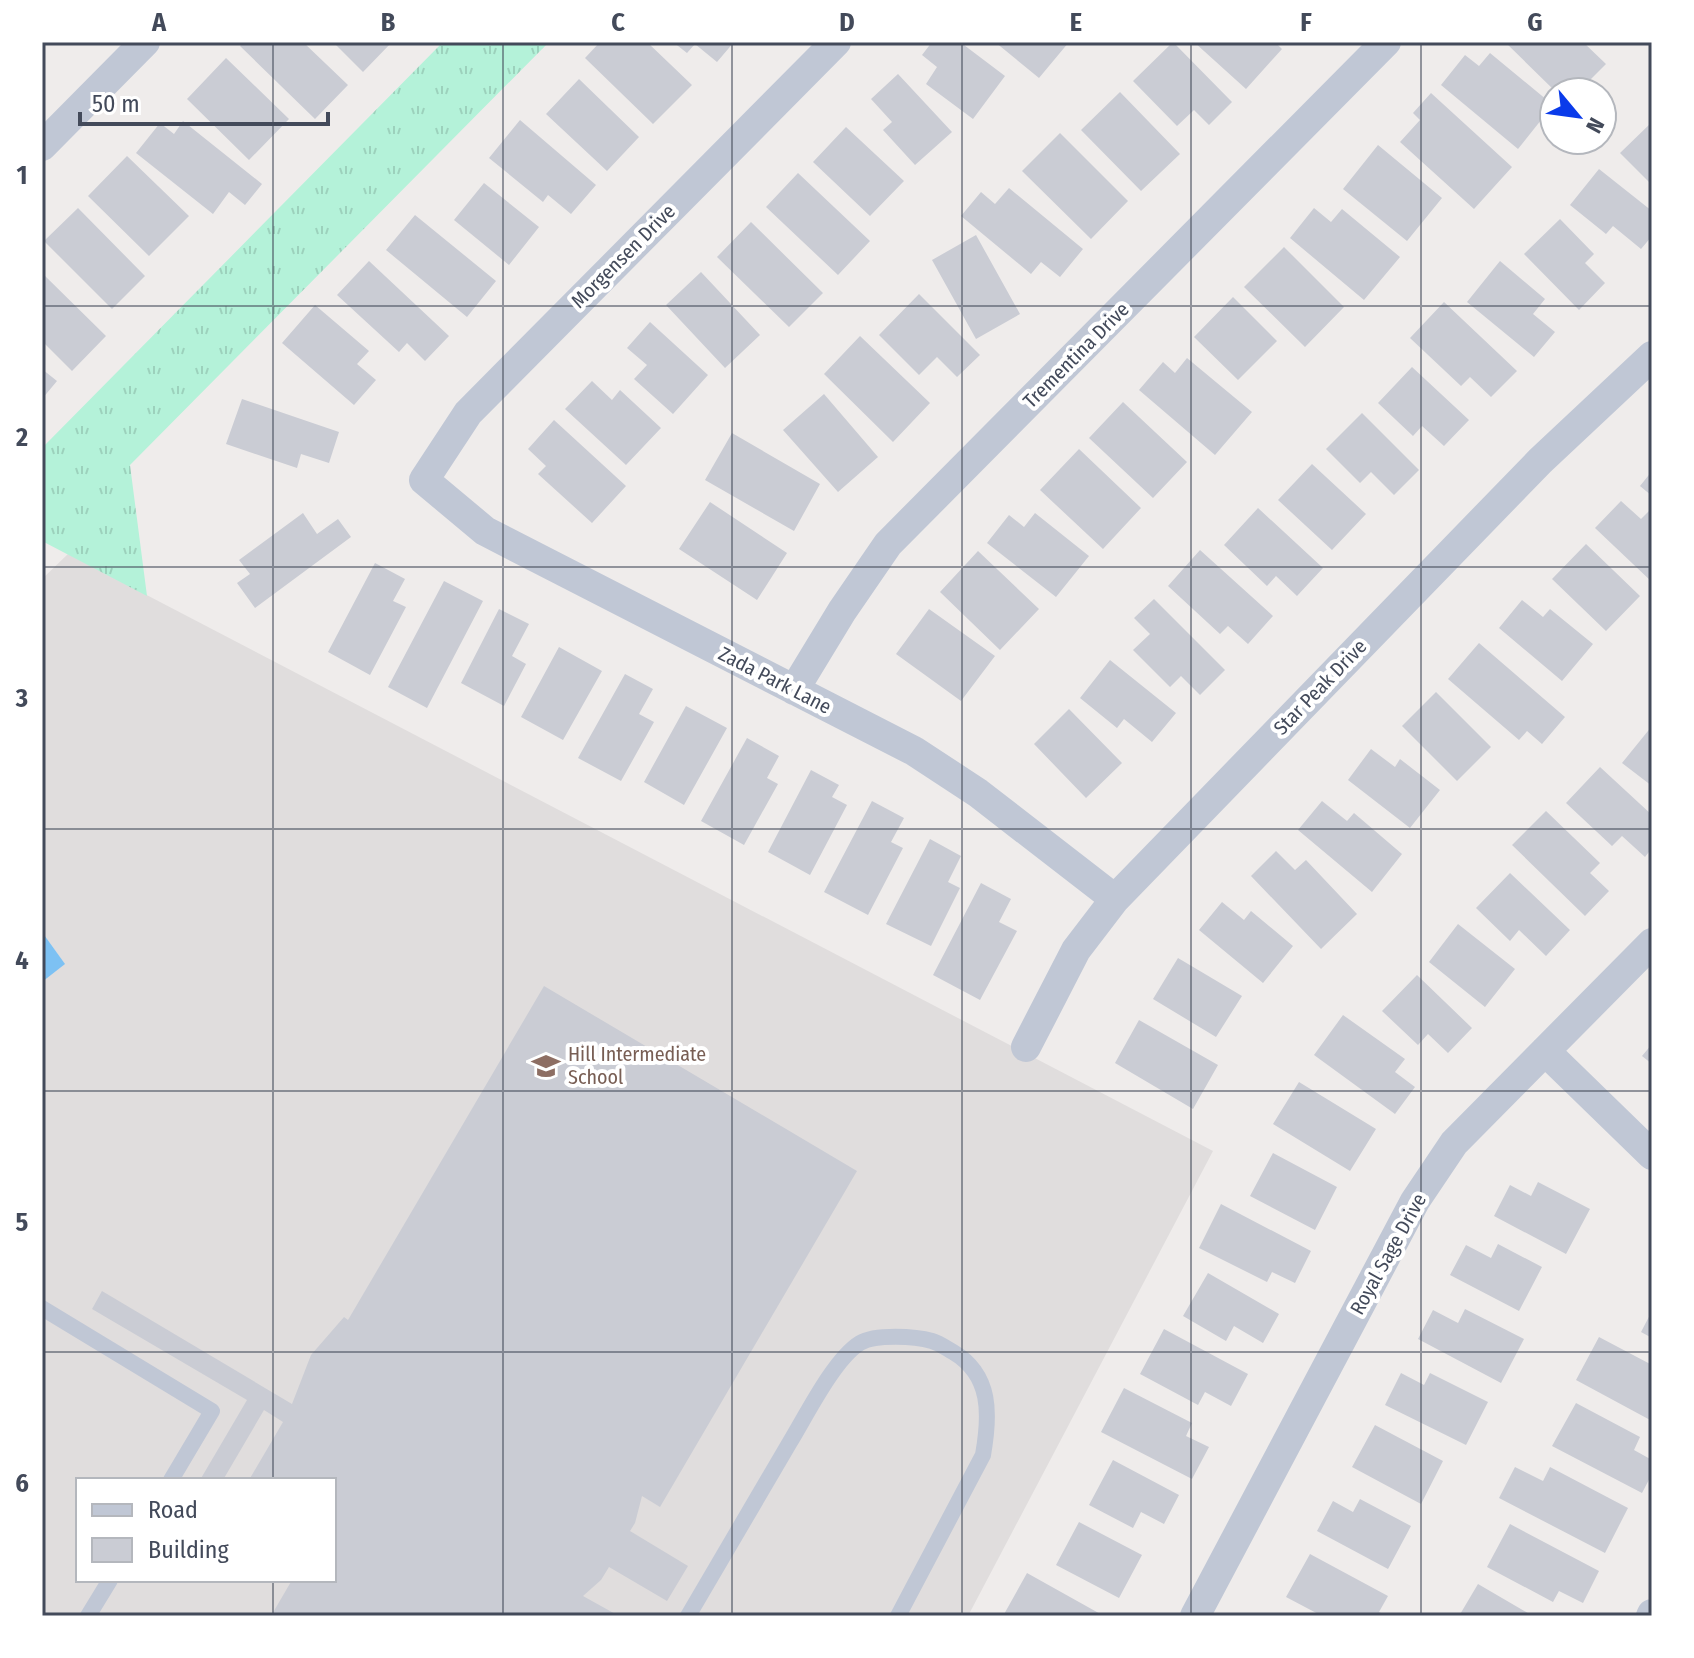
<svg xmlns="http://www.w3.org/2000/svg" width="1694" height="1658" font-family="'Fira Sans Condensed',sans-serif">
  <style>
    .education { fill: #e0dddd; fill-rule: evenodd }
    .grass { fill: url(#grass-tufts) }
    .water { fill: #7dc1f3 }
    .building { fill: #caccd4 }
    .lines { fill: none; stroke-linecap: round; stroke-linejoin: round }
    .service { stroke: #c0c7d5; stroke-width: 16 }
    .minor { stroke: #c0c7d5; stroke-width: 30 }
    .grid { fill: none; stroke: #434a5a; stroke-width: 2; stroke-opacity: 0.55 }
    .labels { text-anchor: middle; stroke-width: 8; stroke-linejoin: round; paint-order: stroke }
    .street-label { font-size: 20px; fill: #434a5a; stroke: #fff }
    .education-label { font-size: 20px; fill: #785e54; stroke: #fff; text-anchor: start }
    .neatline { fill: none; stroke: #434a5a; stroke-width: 3 }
    .grid-label { font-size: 26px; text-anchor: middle; font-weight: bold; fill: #434a5a }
  </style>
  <defs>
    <pattern id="grass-tufts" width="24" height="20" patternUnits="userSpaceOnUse" patternTransform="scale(2)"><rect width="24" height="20" fill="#b4f2d9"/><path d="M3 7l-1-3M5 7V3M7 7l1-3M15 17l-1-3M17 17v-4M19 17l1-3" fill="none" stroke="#9cd1bc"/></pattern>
  </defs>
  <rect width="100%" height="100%" fill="#efeceb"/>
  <path class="education" d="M68,554L1213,1151L968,1616H42V982L64,963L42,932V579ZM78,1480H334V1580H78Z"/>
  <path class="grass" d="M443,42H549L130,465L147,596L42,541V448Z"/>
  <path class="water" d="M42,932L65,964L42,982Z"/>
  <path class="building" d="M244,42H303L348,85L315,119L240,46Z
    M333,42H392L363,72Z
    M600,42H647L692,85L653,124L585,58Z
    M673,42H734L717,62L695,44L687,53Z
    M932,42H960L1005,76L973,119L926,84L937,67L922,55Z
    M995,42H1069L1039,78Z
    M1173,42L1232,102L1209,125L1194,110L1177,126L1133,81Z
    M1194,42H1275L1282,49L1246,89Z
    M1505,42H1583L1606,64L1578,92H1556Z
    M1490,53L1553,105L1518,149L1441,85L1465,55L1479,66Z
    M226,58L289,119L249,160L187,99Z
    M898,74L952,132L915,165L883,130L892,122L871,99Z
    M579,79L639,137L607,171L546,114Z
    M1120,92L1180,154L1141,191L1081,130Z
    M1431,93L1512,167L1474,209L1400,142L1420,120L1413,113Z
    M520,120L596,185L571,214L548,195L543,202L489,158Z
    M183,121L262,184L245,205L229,192L213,214L136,153L160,123L174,134Z
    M1652,122V185L1620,153Z
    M846,127L904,181L870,216L813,162Z
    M1060,133L1128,201L1091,239L1022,171Z
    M1378,145L1442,198L1407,241L1343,189Z
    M127,156L189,216L149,256L88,196Z
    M1599,169L1652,211V236L1641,249L1613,226L1606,234L1570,205Z
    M798,173L870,241L838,275L766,207Z
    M484,183L539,227L509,265L454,220Z
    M1009,188L1083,249L1060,277L1041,262L1031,274L961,216L981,192L995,204Z
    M78,208L145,276L112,309L44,241Z
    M1314,208L1331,222L1342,209L1400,257L1364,300L1290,238Z
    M415,215L496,281L467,317L386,250Z
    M1560,219L1594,254L1585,263L1605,283L1579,310L1524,254Z
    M751,222L823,293L789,327L717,257Z
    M976,235L1020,314L976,339L932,260Z
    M1284,247L1344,307L1305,347L1244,287Z
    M369,261L449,336L425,361L407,343L399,352L337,295Z
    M1500,261L1545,299L1533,314L1555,332L1534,357L1467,302Z
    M701,272L760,335L725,368L666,305Z
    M42,273L106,336L72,371L42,341Z
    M919,294L980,355L957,377L937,357L919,375L879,335Z
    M1233,297L1277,341L1238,380L1194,337Z
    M1444,302L1517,371L1491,397L1470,377L1461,386L1410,338Z
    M315,305L369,351L357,364L376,380L354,405L282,343Z
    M650,322L708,375L673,414L634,379L647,365L627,348Z
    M860,336L930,403L893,442L824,374Z
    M1187,358L1252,412L1215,455L1139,390L1163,362L1175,373Z
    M1412,367L1469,420L1444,446L1422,426L1413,436L1378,403Z
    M42,369L57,381L42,399Z
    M592,381L612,400L620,390L661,428L626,465L565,409Z
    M824,394L878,457L838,492L783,430Z
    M242,399L339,432L329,463L301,454L297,468L226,444Z
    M1123,402L1187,462L1153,498L1089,438Z
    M1362,413L1419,470L1394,495L1371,472L1360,483L1326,449Z
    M554,420L626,486L592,523L538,474L546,466L528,449Z
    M732,433L820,484L794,531L705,480Z
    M1079,449L1141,508L1103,549L1040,490Z
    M1312,464L1366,514L1332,550L1278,500Z
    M1652,471V496L1640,486Z
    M1621,501L1641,519L1649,511L1652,513V582L1595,528Z
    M710,502L787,553L757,600L679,549Z
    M1258,508L1323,568L1297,596L1276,576L1267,586L1224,545Z
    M303,513L317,534L338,519L351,537L255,608L237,583L250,574L239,560Z
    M1035,513L1089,556L1056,597L987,543L1009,515L1024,527Z
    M1586,544L1640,596L1606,631L1552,579Z
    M1200,550L1273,616L1248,644L1228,626L1220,634L1168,586Z
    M978,551L1039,609L1000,650L940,592Z
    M375,563L405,579L393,601L406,607L370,675L328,652Z
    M444,581L483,601L427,708L388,687Z
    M1154,599L1225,670L1200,695L1181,676L1170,687L1133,650L1150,634L1134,618Z
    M1522,600L1543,617L1550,609L1593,644L1562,681L1499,628Z
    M499,609L529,624L512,656L526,664L504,706L461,683Z
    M929,609L995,656L961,701L896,654Z
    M1479,643L1565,717L1542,744L1527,731L1519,740L1448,679Z
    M559,647L602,671L563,740L521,717Z
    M1110,660L1176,713L1152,742L1124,719L1117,728L1080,698Z
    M625,674L653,689L639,714L654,722L621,781L578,758Z
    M1436,692L1491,747L1457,781L1402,726Z
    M686,706L727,728L684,805L644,782Z
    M1069,709L1122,763L1086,798L1034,744Z
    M1652,726V786L1622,763Z
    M747,738L779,756L767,778L778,784L744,845L701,821Z
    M1371,749L1395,767L1400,759L1440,790L1410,828L1348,780Z
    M1600,767L1652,815V848L1645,857L1622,836L1612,846L1566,803Z
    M811,770L839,785L832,797L847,805L810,875L768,852Z
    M872,801L904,818L891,842L903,848L868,915L824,892Z
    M1322,801L1347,821L1354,813L1402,854L1372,892L1298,830Z
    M1546,811L1600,863L1590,873L1609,891L1585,916L1512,845Z
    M930,839L961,856L948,882L960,888L931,946L886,924Z
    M1276,851L1295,870L1306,860L1357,914L1321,949L1251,876Z
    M1510,873L1570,930L1546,956L1519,930L1510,941L1476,908Z
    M981,883L1011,899L999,922L1017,931L980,1000L933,975Z
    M1222,902L1244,920L1251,911L1293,946L1263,983L1199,930Z
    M1458,924L1515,969L1485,1007L1429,962Z
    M1178,958L1242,996L1216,1037L1153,999Z
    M1417,975L1472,1028L1448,1053L1428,1034L1418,1045L1382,1011Z
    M544,986L857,1171L660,1507L642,1496L635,1523L630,1531L688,1566L667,1601L609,1567L601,1580L583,1596L619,1616H271L292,1580H334V1480H249L283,1422L264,1410L223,1480H200L247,1400L92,1309L102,1291L292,1404L311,1355L344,1317L348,1320Z
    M1343,1015L1405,1059L1395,1072L1415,1087L1395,1114L1314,1055Z
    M1139,1020L1218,1065L1193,1109L1115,1063Z
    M1652,1044V1064L1642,1056Z
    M1299,1082L1376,1129L1350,1171L1273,1124Z
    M1273,1153L1337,1187L1315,1230L1250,1196Z
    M1538,1182L1590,1209L1566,1254L1494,1216L1510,1185L1531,1196Z
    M1221,1204L1311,1251L1295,1283L1272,1272L1267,1282L1199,1248Z
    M1498,1244L1542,1267L1519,1311L1450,1275L1466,1245L1491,1258Z
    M1208,1273L1279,1314L1263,1343L1234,1326L1226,1341L1183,1316Z
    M1465,1309L1524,1339L1501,1383L1418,1339L1433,1310L1458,1323Z
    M1652,1311V1338L1641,1332Z
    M1164,1329L1248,1374L1231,1406L1205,1392L1198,1405L1140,1374Z
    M1599,1337L1652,1365V1421L1576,1380Z
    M1401,1373L1424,1385L1430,1373L1488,1402L1466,1445L1385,1405Z
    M1124,1388L1192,1423L1186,1436L1209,1447L1192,1479L1101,1432Z
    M1576,1403L1640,1437L1634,1450L1652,1460V1474L1642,1493L1552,1446Z
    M1375,1425L1443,1461L1421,1504L1352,1467Z
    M1113,1460L1179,1495L1164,1524L1141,1512L1133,1528L1089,1505Z
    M1515,1467L1543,1481L1550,1467L1628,1508L1605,1553L1499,1498Z
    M1360,1499L1411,1526L1388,1569L1317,1531L1333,1501L1353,1512Z
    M1079,1522L1142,1555L1119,1598L1056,1565Z
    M1510,1524L1599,1571L1583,1603L1559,1591L1553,1602L1487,1567Z
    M1310,1554L1388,1596L1379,1612L1387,1616H1322L1286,1597Z
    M1027,1573L1104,1616H1003Z
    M1478,1584L1533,1616H1459Z"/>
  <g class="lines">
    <path class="service" d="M42,1308L212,1411L171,1480
      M88,1616L110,1580
      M688,1616C722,1558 756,1500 790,1442C806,1416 834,1359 860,1343C875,1334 915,1336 932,1341C939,1343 946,1348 953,1352C992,1375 990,1415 983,1455L898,1616"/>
    <path class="minor" d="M836,42L468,413L424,480L485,531L914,751L978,793L1115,899
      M42,146L145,42
      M794,690L842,611L888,544L1386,42
      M1026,1047L1076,950L1115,899L1540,461L1652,356
      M1545,1051L1652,1155
      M1195,1616L1415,1201L1454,1143L1652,943
      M1651,1616L1652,1614"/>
  </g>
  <path class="grid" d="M273,42V1480M503,42V1616M732,42V1616M962,42V1616M1191,42V1616M1421,42V1616M42,306H1652M42,567H1652M42,829H1652M42,1091H1652M42,1352H1652M273,1580V1616"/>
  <defs>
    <symbol id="school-bare" viewBox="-9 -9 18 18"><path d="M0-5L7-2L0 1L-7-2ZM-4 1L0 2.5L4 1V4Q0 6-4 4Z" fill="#8d6e63" stroke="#fff" stroke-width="2.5" paint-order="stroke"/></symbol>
  </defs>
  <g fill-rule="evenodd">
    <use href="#school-bare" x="526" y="1046" width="40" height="40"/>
  </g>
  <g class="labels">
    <g class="street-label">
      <text transform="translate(623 256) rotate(-45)" y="7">Morgensen Drive</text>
      <text transform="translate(1076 355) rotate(-45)" y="7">Trementina Drive</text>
      <text transform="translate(775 680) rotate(27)" y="7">Zada Park Lane</text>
      <text transform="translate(1320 687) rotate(-46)" y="7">Star Peak Drive</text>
      <text transform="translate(1388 1254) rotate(-61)" y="7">Royal Sage Drive</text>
    </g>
    <g class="education-label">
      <text x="568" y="1061">Hill Intermediate<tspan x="568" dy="23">School</tspan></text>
    </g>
  </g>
  <rect width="1694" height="1658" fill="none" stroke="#ffffff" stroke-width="88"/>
  <rect x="76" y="1478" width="260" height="104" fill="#ffffff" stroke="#b4b7bd" stroke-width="2"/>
  <rect x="92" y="1504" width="40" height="12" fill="#c0c7d5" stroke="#b4b7bd" stroke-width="2"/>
  <text x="148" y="1518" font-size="24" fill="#434a5a">Road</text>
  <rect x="92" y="1538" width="40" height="24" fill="#caccd4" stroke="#b4b7bd" stroke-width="2"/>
  <text x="148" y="1558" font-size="24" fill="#434a5a">Building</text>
  <g transform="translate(1578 116) rotate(119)"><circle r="38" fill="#ffffff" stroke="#b4b7bd" stroke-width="2"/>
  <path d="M0-6L14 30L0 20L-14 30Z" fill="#0a3bea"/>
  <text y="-12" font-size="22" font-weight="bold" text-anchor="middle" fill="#434a5a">N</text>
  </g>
  <path d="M80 112v12h248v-12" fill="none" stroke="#434a5a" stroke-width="4"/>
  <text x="92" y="112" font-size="24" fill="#434a5a" stroke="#ffffff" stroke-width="6" paint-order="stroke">50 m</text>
  <rect x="44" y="44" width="1606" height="1570" class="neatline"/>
  <g class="grid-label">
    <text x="159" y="31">A</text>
    <text x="388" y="31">B</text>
    <text x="618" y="31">C</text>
    <text x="847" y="31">D</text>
    <text x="1076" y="31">E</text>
    <text x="1306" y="31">F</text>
    <text x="1535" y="31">G</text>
    <text x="22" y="184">1</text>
    <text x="22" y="446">2</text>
    <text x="22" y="707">3</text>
    <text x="22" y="969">4</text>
    <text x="22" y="1231">5</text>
    <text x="22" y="1492">6</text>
  </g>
</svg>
